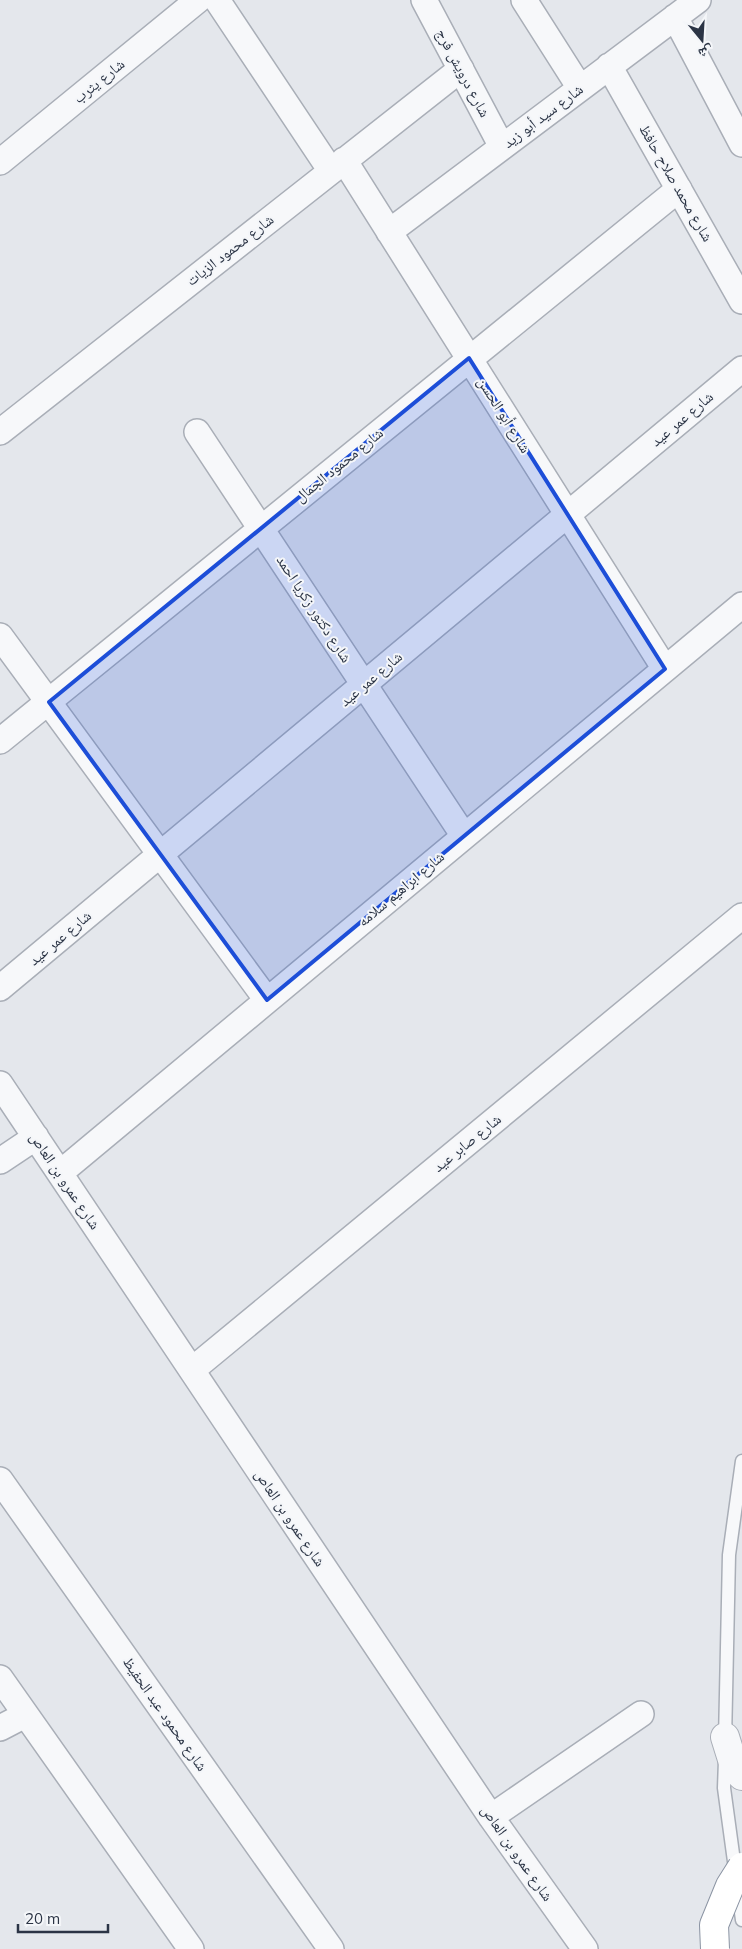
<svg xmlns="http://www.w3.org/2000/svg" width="742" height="1949" font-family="Mulish,'Noto Naskh Arabic',sans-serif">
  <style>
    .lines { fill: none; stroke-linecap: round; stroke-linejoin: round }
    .service-casing { stroke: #a9aeb7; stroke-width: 15 }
    .minor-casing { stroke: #a9aeb7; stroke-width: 28 }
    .tertiary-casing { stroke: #a9aeb7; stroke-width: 30 }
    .service { stroke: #f7f8fa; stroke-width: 12 }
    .minor { stroke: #f7f8fa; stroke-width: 25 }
    .tertiary { stroke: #f7f8fa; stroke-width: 28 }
    .motorway-bridge-casing { stroke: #8b94a3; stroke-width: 30; stroke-linecap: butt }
    .motorway-bridge { stroke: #fff; stroke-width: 28 }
    .marked { fill: #1d4ed8; fill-opacity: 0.2; stroke: #1d4ed8; stroke-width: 4; stroke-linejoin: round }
    .labels { text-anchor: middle; stroke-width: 4; stroke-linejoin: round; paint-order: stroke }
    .street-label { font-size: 15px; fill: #2b3445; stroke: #f4f6f9 }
  </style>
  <rect width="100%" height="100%" fill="#e4e7ec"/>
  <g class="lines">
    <defs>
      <path id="service" d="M725,1740L729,1555L742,1461
        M725,1760L724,1788L742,1920"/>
      <path id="minor" d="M217,0L331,171
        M424,0L502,147
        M524,0L580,88
        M675,17L742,144
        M609,66L742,301
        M344,160L665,669
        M0,162L198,0
        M389,232L698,0
        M0,432L461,69
        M197,432L464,836
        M0,636L267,1000
        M0,741L679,189
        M0,988L742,369
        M0,1084L491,1817L585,1949
        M0,1161L36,1137
        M60,1173L742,605
        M192,1370L742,916
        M0,1480L331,1949
        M0,1678L191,1949
        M0,1728L25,1715
        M491,1817L641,1714"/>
      <path id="tertiary" d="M725,1737L735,1769L742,1776"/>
    </defs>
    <use href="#service" class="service-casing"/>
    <use href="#minor" class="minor-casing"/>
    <use href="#tertiary" class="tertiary-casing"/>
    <use href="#service" class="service"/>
    <use href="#minor" class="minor"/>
    <use href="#tertiary" class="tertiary"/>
    <defs>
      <path id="motorway-bridge" d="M715,1949L714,1925L730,1886L742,1867"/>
    </defs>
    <use href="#motorway-bridge" class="motorway-bridge-casing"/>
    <use href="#motorway-bridge" class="motorway-bridge"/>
  </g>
  <path class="marked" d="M469,358L665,669L267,1000L49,702Z"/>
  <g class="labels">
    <g class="street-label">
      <text transform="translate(463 73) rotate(62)" y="5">شارع درويش فرج</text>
      <text transform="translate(99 81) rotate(-39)" y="5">شارع يثرب</text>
      <text transform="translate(543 116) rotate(-37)" y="5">شارع سيد أبو زيد</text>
      <text transform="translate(676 183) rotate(60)" y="5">شارع محمد صلاح حافظ</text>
      <text transform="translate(230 250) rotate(-38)" y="5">شارع محمود الزيات</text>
      <text transform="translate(504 415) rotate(58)" y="5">شارع أبو الحسن</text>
      <text transform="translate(682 419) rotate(-40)" y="5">شارع عمر عيد</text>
      <text transform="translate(339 465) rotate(-39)" y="5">شارع محمود الجمال</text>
      <text transform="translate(314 609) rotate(57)" y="5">شارع دكتور زكريا احمد</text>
      <text transform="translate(371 679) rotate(-40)" y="5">شارع عمر عيد</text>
      <text transform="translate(401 889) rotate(-40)" y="5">شارع ابراهيم سلامه</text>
      <text transform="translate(60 938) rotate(-40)" y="5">شارع عمر عيد</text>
      <text transform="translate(467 1143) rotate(-39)" y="5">شارع صابر عيد</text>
      <text transform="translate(65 1181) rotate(56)" y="5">شارع عمرو بن العاص</text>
      <text transform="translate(290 1518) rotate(56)" y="5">شارع عمرو بن العاص</text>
      <text transform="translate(165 1714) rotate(55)" y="5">شارع محمود عبد الحفيظ</text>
      <text transform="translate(517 1853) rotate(55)" y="5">شارع عمرو بن العاص</text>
    </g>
  </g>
  <g transform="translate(702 40) rotate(162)" stroke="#f4f6f9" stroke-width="4" paint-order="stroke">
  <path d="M0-4L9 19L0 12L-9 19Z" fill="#2b3445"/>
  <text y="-8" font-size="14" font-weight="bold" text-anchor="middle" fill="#2b3445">ش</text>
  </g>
  <path d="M18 1924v8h90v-8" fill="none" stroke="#2b3445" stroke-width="2.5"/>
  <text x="25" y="1924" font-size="15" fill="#2b3445" stroke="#f4f6f9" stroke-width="4" paint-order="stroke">20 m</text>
</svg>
